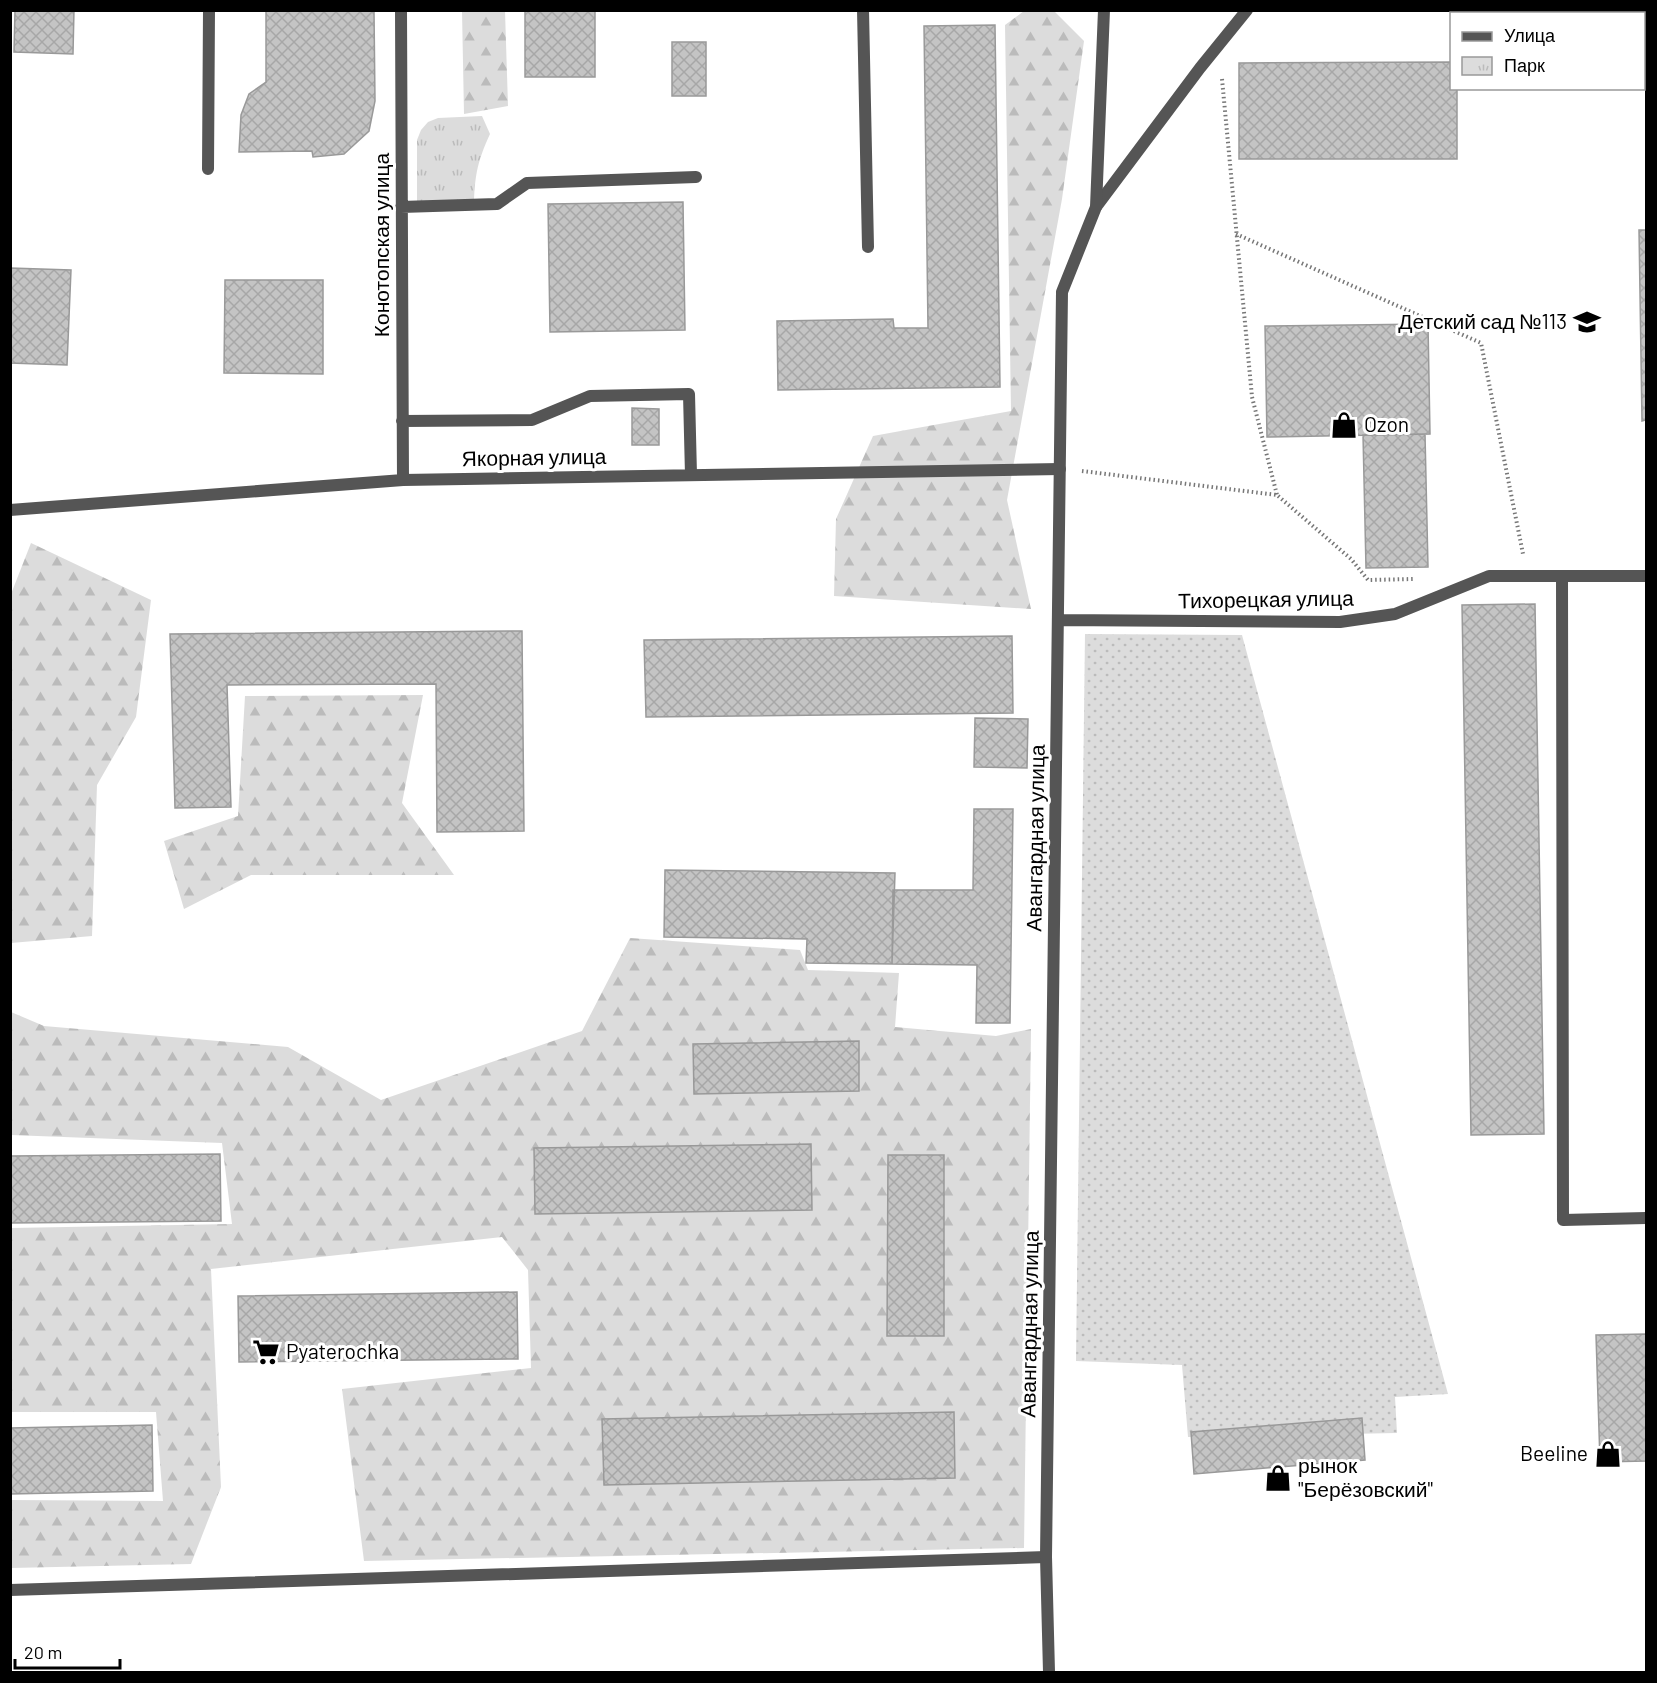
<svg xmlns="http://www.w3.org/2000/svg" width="1657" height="1683" font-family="Barlow,sans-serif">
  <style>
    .grass { fill: url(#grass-dots) }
    .forest { fill: url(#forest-firs) }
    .park { fill: url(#park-tufts) }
    .building { fill: url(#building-cross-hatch); stroke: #999; stroke-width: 1.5 }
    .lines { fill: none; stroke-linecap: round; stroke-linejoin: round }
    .path { stroke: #777; stroke-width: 4; stroke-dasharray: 1.5 3; stroke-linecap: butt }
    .lane { stroke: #555; stroke-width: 12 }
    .street { stroke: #555; stroke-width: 12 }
    .labels { text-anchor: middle; stroke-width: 6; stroke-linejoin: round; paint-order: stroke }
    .street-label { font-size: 21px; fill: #000; stroke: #fff }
    .poi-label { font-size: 21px; fill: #000; stroke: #fff; text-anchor: start }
  </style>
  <defs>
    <pattern id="grass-dots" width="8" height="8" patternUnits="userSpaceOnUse" patternTransform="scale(1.5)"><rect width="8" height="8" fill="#dcdcdc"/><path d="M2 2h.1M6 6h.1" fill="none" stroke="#bbb" stroke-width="1.8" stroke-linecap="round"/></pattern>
    <pattern id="forest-firs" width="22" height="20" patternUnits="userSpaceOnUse" patternTransform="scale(1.5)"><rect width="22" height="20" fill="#dcdcdc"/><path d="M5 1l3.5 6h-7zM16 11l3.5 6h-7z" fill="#bbb"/></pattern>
    <pattern id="park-tufts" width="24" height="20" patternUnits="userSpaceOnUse" patternTransform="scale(1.5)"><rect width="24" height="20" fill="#dcdcdc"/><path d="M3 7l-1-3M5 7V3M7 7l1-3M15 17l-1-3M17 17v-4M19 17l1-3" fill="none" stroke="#bbb"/></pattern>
    <pattern id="building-cross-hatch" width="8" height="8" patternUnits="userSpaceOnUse" patternTransform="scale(1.5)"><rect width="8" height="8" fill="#c4c4c4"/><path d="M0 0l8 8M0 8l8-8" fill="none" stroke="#a7a7a7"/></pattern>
  </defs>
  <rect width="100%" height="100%" fill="#fff"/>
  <path class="grass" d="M1085,634L1242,635L1448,1394L1395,1397L1397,1433L1188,1437L1182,1365L1076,1361Z"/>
  <path class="forest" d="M462,11H505L508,106L464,114Z
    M1024,11H1054L1084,41L1062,199L1007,500L1031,609L834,596L836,519L873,436L1011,411L1005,25Z
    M31,543L151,600L136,717L97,785L92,936L11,943V594Z
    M423,695L402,803L454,875H251L184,909L164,841L238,816L245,696Z
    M630,938L800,950L808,970L899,973L895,1027L996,1036L1031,1029L1024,1548L364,1561L342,1389L531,1368L528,1270L502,1237L211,1269L221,1487L191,1564L11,1568L10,1500L163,1501L156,1412H11V1228L232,1224L222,1143L11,1135V1012L44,1026L288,1047L381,1100L582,1031Z"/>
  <path class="park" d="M482,116L490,134C478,160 475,174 474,202H417V140L421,130L428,122L438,118Z"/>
  <path class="building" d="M15,10H74L73,54L14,52Z
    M266,10H374L375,101L369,131L344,154L313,157L312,151L239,152L241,115L249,94L266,82Z
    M525,10H595V77H525Z
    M995,25L1000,387L778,390L777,321L893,319L894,328H928L924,26Z
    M672,42H706V96H672Z
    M1452,62V88H1457V159H1239V63Z
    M683,202L685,330L550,332L548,204Z
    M1639,230H1646V420L1642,421Z
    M10,268L71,270L67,365L10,363Z
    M225,280H323V374L224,373Z
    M1428,324L1430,434L1267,437L1265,326Z
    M632,408L659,409V445H632Z
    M1425,434L1428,567L1366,568L1363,435Z
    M1535,604L1544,1134L1471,1135L1462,605Z
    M522,631L524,831L437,832L436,684L227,685L231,807L175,808L170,634Z
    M1012,636L1013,713L646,717L644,640Z
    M975,718L1028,719L1027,768L974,767Z
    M974,809H1013L1010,1023H976L977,965L892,964L893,890H973Z
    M665,870L895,873L892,964L806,963L807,939L664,937Z
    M859,1041V1091L694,1094L693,1044Z
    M811,1144L812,1210L535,1214L534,1148Z
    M220,1154L221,1221L10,1223V1156Z
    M888,1155H944V1336H887Z
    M517,1292L518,1359L239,1362L238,1296Z
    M1646,1334V1461L1600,1462L1596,1335Z
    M954,1412L955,1478L604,1485L602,1419Z
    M1362,1418L1365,1460L1194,1474L1191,1432Z
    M152,1425L153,1491L10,1494V1428Z"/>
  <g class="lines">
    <path class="path" d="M1222,79L1252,397L1277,495
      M1236,234L1481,343L1523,554
      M1082,471L1277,495L1351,559L1368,580L1413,579"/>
    <path class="lane" d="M401,10L403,480
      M863,10L868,247
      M1507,10L1508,14
      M1644,31H1646
      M208,169L209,10
      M401,207L497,204L527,183L696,177
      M1096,207L1200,68L1247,10
      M402,421L532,420L590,396L689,394L691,475
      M10,510L403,480L1060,469
      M1562,576L1563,1220L1646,1218
      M10,1590L1046,1557"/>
    <path class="street" d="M1058,620L1340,622L1395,614L1489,576H1646
      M1049,1672L1046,1557L1062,292L1096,207L1104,10"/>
  </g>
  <defs>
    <symbol id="school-bare" viewBox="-9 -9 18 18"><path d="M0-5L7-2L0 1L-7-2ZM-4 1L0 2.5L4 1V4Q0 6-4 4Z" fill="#000" stroke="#fff" stroke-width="2.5" paint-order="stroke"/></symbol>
    <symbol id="shop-bare" viewBox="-9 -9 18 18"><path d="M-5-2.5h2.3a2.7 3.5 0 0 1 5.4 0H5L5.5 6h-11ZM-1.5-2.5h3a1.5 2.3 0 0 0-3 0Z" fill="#000" stroke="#fff" stroke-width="2.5" paint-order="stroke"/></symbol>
    <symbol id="supermarket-bare" viewBox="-9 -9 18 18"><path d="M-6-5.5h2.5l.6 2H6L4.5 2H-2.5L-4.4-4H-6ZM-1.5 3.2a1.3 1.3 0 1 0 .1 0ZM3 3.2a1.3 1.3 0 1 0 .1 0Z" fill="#000" stroke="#fff" stroke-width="2.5" paint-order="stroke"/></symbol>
  </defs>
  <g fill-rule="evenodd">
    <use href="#school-bare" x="1568" y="303" width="38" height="38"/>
    <use href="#shop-bare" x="1325" y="406" width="38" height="38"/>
    <use href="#supermarket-bare" x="247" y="1333" width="38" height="38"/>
    <use href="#shop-bare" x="1589" y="1435" width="38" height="38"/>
    <use href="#shop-bare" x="1259" y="1459" width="38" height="38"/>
  </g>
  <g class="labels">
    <g class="street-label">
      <text transform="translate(382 245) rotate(-90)" y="7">Конотопская улица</text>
      <text transform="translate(534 458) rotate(-1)" y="7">Якорная улица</text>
      <text transform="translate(1266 600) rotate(-1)" y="7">Тихорецкая улица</text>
      <text transform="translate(1036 838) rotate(-89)" y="7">Авангардная улица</text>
      <text transform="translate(1030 1324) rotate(-89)" y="7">Авангардная улица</text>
    </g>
    <g class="poi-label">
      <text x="1567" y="329" text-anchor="end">Детский сад №113</text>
      <text x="1364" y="432">Ozon</text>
      <text x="286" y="1359">Pyaterochka</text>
      <text x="1588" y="1461" text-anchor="end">Beeline</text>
      <text x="1298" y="1473">рынок<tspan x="1298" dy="24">"Берёзовский"</tspan></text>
    </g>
  </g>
  <rect width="1657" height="1683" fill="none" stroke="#000000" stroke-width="24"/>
  <rect x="1450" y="12" width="195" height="78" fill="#ffffff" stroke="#999999" stroke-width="1.5"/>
  <rect x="1462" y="32" width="30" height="9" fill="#555555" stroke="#999999" stroke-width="1.5"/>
  <text x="1504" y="42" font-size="18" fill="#000000">Улица</text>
  <rect x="1462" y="57" width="30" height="18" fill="url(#park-tufts)" stroke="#999999" stroke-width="1.5"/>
  <text x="1504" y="72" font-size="18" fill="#000000">Парк</text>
  <path d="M15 1659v9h105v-9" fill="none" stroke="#000000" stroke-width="3"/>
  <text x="24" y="1659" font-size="18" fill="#000000" stroke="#ffffff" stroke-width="4.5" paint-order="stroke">20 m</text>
</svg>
